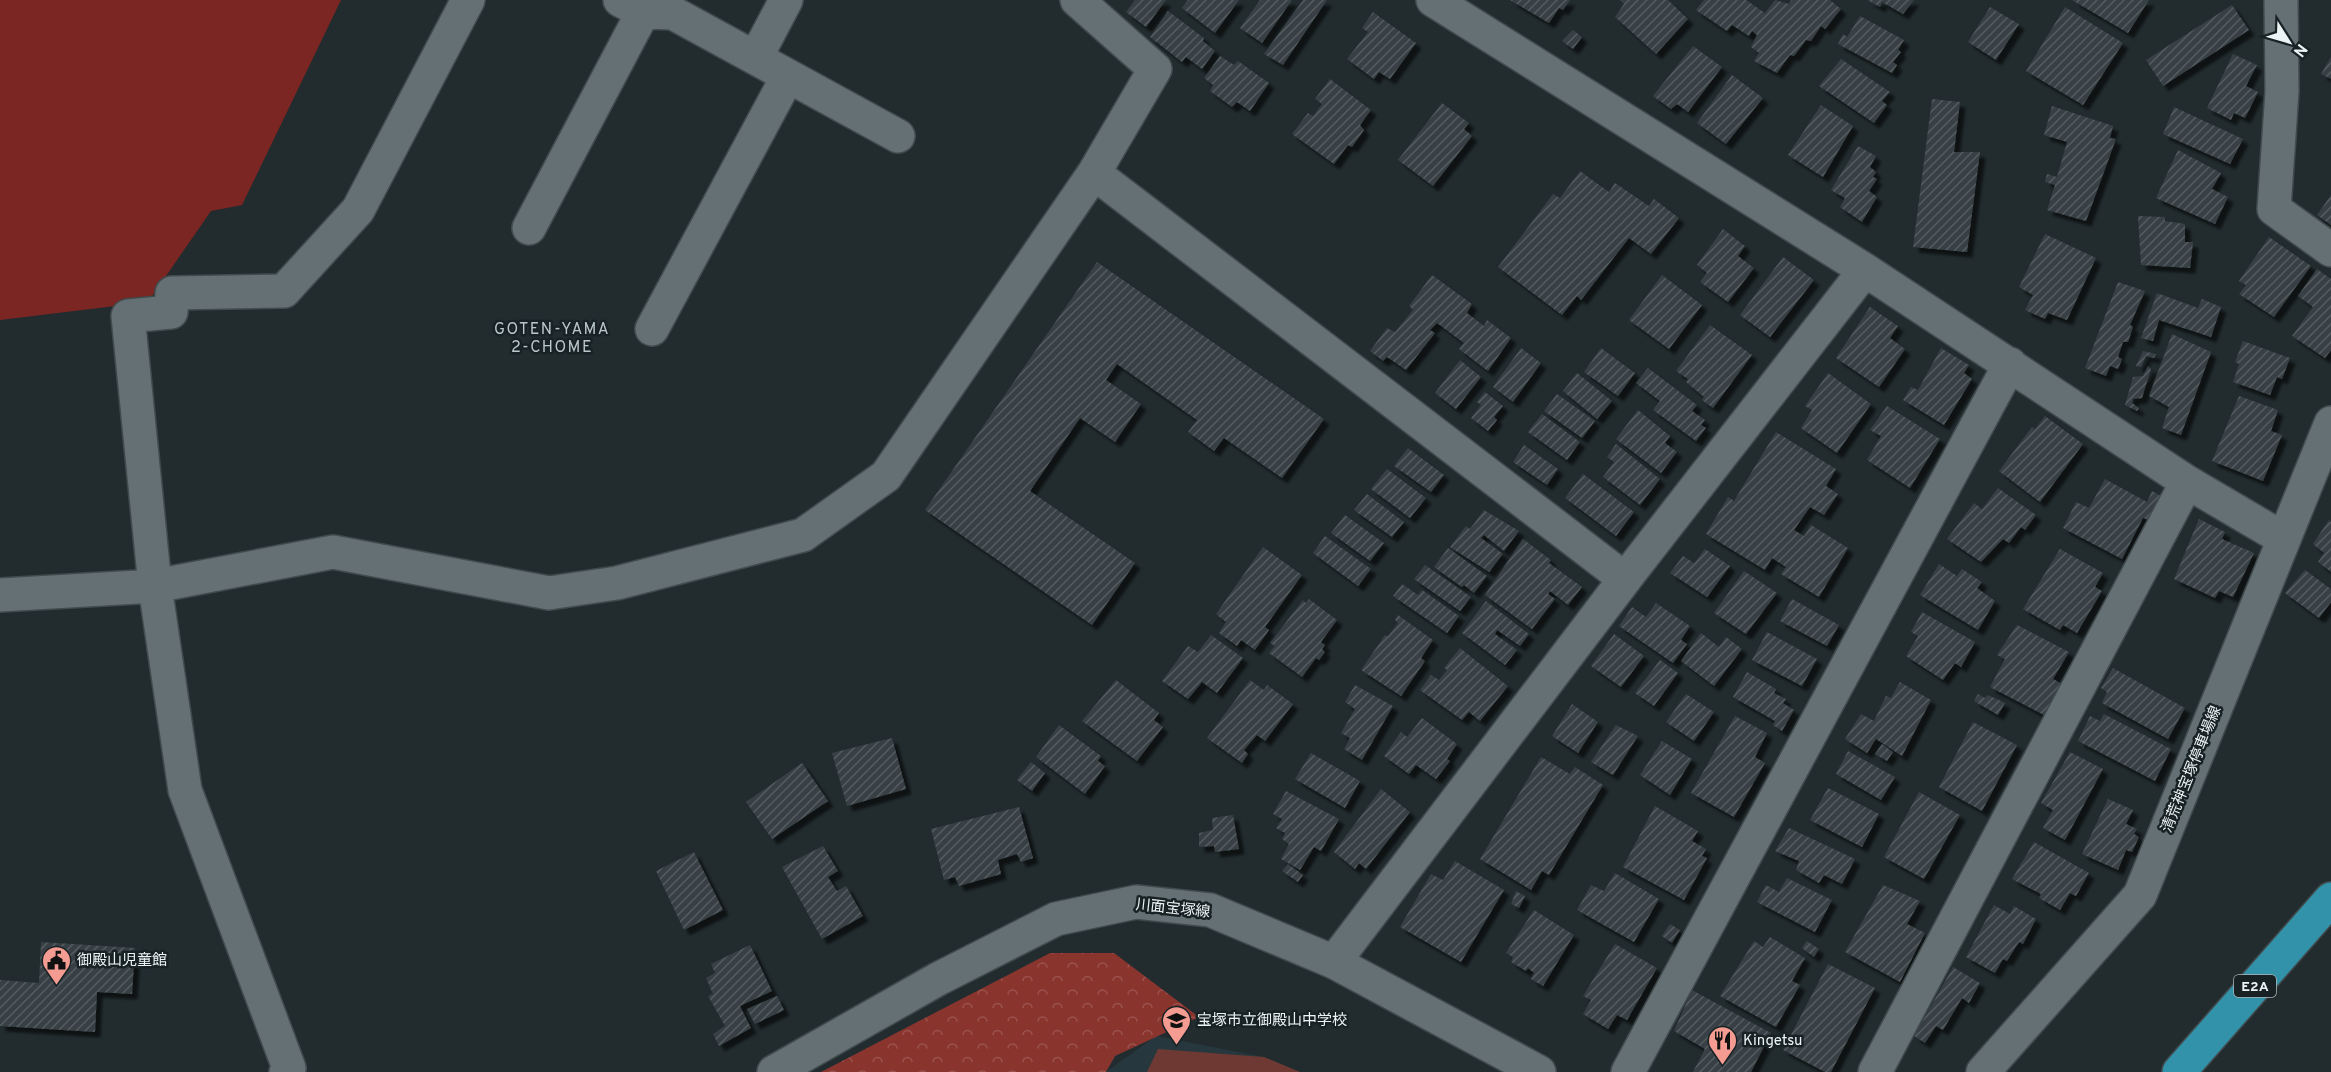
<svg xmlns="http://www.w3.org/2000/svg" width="2331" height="1072" font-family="Overpass,'Noto Sans JP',sans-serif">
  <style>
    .built { fill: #26383d }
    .green { fill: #6f3933 }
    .forest { fill: url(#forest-crowns) }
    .water { fill: #7b2622 }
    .building { fill: url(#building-hatch); filter: url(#shadow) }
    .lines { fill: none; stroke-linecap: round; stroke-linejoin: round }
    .minor-casing { stroke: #414a4c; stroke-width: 36 }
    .highway-casing { stroke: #414a4c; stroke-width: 36 }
    .minor { stroke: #647073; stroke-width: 33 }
    .highway { stroke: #3192a9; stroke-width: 33 }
    .labels { text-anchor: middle; stroke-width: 5; stroke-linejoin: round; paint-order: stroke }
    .shield { fill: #182225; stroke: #acb4b6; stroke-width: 1.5 }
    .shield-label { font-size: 14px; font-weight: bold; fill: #ecf3f4 }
    .street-label { font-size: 15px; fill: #ecf3f4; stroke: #182225 }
    .poi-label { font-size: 15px; fill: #ecf3f4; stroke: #182225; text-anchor: start }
    .neighbourhood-label { font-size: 16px; letter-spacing: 1.5px; fill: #bac7ca; stroke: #182225 }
  </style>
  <defs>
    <pattern id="forest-crowns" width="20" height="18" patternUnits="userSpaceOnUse" patternTransform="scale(1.5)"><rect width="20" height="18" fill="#8a342e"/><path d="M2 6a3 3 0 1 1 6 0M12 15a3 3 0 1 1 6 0" fill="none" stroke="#9b524d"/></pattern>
    <pattern id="building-hatch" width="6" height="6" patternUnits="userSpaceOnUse" patternTransform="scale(1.5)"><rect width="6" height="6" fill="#374144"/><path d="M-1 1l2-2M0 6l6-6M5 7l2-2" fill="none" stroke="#545d60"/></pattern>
    <filter id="shadow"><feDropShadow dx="5.5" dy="5.5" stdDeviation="1.5" flood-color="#0009"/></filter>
  </defs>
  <rect width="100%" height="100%" fill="#222c2f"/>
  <path class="built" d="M1156,1036L1264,1057L1300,1072H1106Z"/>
  <path class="green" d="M1158,1049L1264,1057L1300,1072H1147Z"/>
  <path class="forest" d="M1050,953H1114L1199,1017L1115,1056L1106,1072H821Z"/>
  <path class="water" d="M0,0H341L242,205L211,211L148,302L0,320Z"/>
  <path class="building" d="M1135,0H1166L1146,27L1126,12Z
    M1188,0H1239L1215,33L1182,8Z
    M1260,0H1292L1262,43L1240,28Z
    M1303,0H1327L1283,65L1264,54Z
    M1510,0H1570L1563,10L1559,8L1549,23Z
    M1620,0H1668L1688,19L1656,54L1615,17L1624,4Z
    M1704,0H1746L1765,13L1775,0L1789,4L1791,0H1830L1841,9L1825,29L1821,26L1811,41L1806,40L1794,56L1790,55L1777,73L1754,61L1759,53L1751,47L1757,35L1752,31L1749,36L1732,25L1727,31L1696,10Z
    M1867,0H1914L1903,14L1882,2L1880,7Z
    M2072,0H2149L2128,33Z
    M2232,5L2249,30L2163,86L2146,60Z
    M1990,7L2019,24L1996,60L1968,42Z
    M2065,7L2123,43L2083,105L2026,71Z
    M1168,11L1204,38L1203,41L1215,51L1202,69L1186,57L1182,62L1150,37Z
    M1373,12L1416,43L1390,79L1379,72L1374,79L1347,59L1368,32L1362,28Z
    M1860,16L1904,40L1898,50L1901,52L1893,62L1897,65L1892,73L1838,44L1843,34L1847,37Z
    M1573,30L1582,37L1573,49L1562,41Z
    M1693,46L1722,67L1688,112L1677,104L1671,109L1653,96Z
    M2233,54L2257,65L2246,86L2258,92L2245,118L2234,113L2231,120L2207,108Z
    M1220,56L1234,65L1238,61L1269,83L1250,111L1237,102L1232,107L1210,91L1213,85L1204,78Z
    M2331,57V79L2321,74Z
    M1841,59L1890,92L1882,101L1887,105L1874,123L1819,86Z
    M1732,75L1763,98L1726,144L1697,123Z
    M1330,79L1371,110L1360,125L1364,130L1352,147L1348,145L1334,164L1292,134L1308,113L1313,116L1322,104L1315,99Z
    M1932,99L1960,102L1954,152H1980L1967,252L1913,247Z
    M1442,103L1469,123L1464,129L1472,136L1433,186L1398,160Z
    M1821,105L1853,126L1823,177L1788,155Z
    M2052,106L2113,126L2110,138L2116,139L2086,221L2047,210L2055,185L2045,182L2047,174L2057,177L2067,142L2044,135Z
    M2174,107L2243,139L2230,164L2163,134Z
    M1858,146L1876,156L1870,167L1876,172L1873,177L1877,179L1869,191L1877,197L1862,222L1840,207L1845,198L1831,190Z
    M2178,150L2221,173L2212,189L2228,197L2215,224L2156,198Z
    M1580,171L1609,192L1615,183L1649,206L1654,199L1679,218L1651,254L1629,238L1581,300L1577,296L1562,315L1498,267L1553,194L1560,198Z
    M2331,195V225L2317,215Z
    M2138,216L2165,217V221L2185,224V242H2193L2190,268L2141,265Z
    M1723,229L1745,246L1738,256L1754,268L1728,302L1700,282L1707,273L1697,265Z
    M2045,234L2096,258L2067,320L2048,313L2045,319L2025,310L2033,295L2019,287Z
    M2269,237L2311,266L2274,317L2239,294L2246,285L2239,281Z
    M1783,257L1814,280L1770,337L1740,315Z
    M1097,262L1324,419L1282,478L1224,438L1214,451L1188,432L1197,420L1117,364L1106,380L1141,404L1115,442L1080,418L1030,491L1135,563L1092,625L925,510Z
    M2317,269L2331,279V350L2325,358L2292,336L2313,307L2298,296Z
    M1432,275L1472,304L1467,313L1484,326L1487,320L1511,338L1488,371L1459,349L1464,343L1437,323L1430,330L1435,333L1406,370L1387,357L1383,361L1370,351L1387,328L1395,332L1413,310L1409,306Z
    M1662,275L1702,305L1669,349L1629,320Z
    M2118,282L2145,291L2130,325L2133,327L2128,342H2123L2118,357L2122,359L2118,369L2110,366L2106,376L2085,368Z
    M2157,293L2198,308L2202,299L2221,307L2211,337L2159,320L2153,341L2141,338Z
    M1870,307L1898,326L1890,338L1905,349L1879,387L1836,358Z
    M1710,325L1752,355L1713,408L1702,400L1704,397L1686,382L1688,379L1676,371Z
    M2172,334L2211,352L2181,435L2162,428L2169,407L2149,396Z
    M2243,341L2290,358L2282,379L2277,377L2270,395L2233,382L2239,364L2235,362Z
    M1521,348L1541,363L1513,402L1493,387Z
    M1601,348L1635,373L1618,396L1584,372Z
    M1941,348L1969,365L1964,373L1972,379L1944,425L1903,400L1911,387L1918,390Z
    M2143,351L2156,354L2154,358L2146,356L2141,367L2136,366Z
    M1460,360L1481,377L1456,409L1435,393Z
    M2148,366L2151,369L2142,398L2133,399L2132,403L2139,408L2137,411L2125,405L2133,377L2143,376Z
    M1648,368L1697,405L1692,411L1705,420L1701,425L1706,428L1696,441L1653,410L1660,401L1636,383Z
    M1577,373L1612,401L1597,419L1563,391Z
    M1828,373L1871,404L1837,453L1801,428L1812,410L1805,406Z
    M1485,392L1503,406L1494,417L1497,420L1488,431L1471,418L1481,405L1477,402Z
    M1557,394L1595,421L1582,438L1544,411Z
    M2239,396L2278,410L2271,431L2282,435L2263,481L2212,461Z
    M1887,406L1940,439L1910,488L1867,460L1881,436L1870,430Z
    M1638,410L1670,436L1665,443L1677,452L1661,473L1616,439Z
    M1542,414L1580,442L1567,460L1528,432Z
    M2045,416L2083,444L2040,502L1999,471L2032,427L2035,429Z
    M1776,432L1836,469L1826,486L1838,494L1824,515L1810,507L1794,530L1804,536L1811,525L1848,548L1819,597L1781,574L1786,567L1772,558L1765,570L1706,534L1728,497L1734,501Z
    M1616,444L1660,479L1640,505L1603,477L1614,462L1607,457Z
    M1524,445L1558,469L1547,485L1513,462Z
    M1408,448L1444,475L1431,492L1394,466Z
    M1387,469L1426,498L1410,518L1371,489Z
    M1583,474L1634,512L1616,536L1565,498Z
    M2105,479L2147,502L2152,491L2163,497L2151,521L2143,518L2122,559L2063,528L2076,502L2089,508Z
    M1998,488L2036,515L2025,530L2021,527L2009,543L2003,539L1981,562L1947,539L1974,503L1982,509Z
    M1367,494L1404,522L1392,537L1354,510Z
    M1484,510L1519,531L1504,551L1484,535L1481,538L1503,554L1489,572L1450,547L1466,526L1470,529Z
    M1345,515L1384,543L1370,561L1331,533Z
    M2199,519L2225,532L2222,539L2254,553L2233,597L2219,591L2215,598L2174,579Z
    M2329,520L2331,522V572L2318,562L2324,553L2313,544Z
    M1325,536L1371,569L1358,586L1313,553Z
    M1523,539L1551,560L1549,563L1582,587L1568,605L1550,591L1548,594L1555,599L1532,629L1485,595Z
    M1263,547L1302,575L1265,627L1269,630L1255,650L1241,640L1237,646L1219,633L1226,622L1216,614Z
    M1448,548L1487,576L1474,593L1464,585L1462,587L1434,567Z
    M1705,549L1730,566L1707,597L1670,573L1683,556L1694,563Z
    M2060,549L2103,573L2095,587L2102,591L2077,633L2063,625L2060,630L2023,609Z
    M1939,564L1957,576L1962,569L1982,582L1977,588L1995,601L1978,630L1920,595Z
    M1425,565L1471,597L1460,611L1414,579Z
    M2305,570L2331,589V602L2319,618L2285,593Z
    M1744,571L1777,593L1746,634L1714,613Z
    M1402,584L1418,595L1422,590L1459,616L1447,633L1393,596Z
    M1309,599L1337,620L1321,642L1325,645L1322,649L1325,652L1319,660L1316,658L1302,677L1269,653L1275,646L1270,643L1303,600L1306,603Z
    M1792,599L1839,625L1827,646L1780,621Z
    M1486,601L1529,634L1520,646L1497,630L1495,634L1517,650L1505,665L1462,633Z
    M1656,603L1690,626L1681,640L1687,644L1673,663L1619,626L1632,607L1646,617Z
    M1922,612L1975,642L1961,667L1955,663L1943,680L1906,656L1918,636L1911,632Z
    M1398,615L1433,640L1421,658L1425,661L1401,696L1361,670L1385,635L1388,636L1398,623L1395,620Z
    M2017,625L2069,652L2053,679L2062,684L2044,715L1990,687L2005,659L1997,655Z
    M1767,632L1817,659L1802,686L1752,660Z
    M1701,633L1719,647L1726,637L1742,649L1714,686L1681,661Z
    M1614,634L1644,656L1621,687L1591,666Z
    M1211,635L1243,658L1217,693L1202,682L1188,699L1162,681L1188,646L1198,652Z
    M1460,648L1508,686L1480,721L1469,712L1462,720L1420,690L1431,675L1439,680L1447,670L1444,668Z
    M1660,660L1678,673L1654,706L1635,693Z
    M2113,668L2185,708L2168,739L2102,703L2107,692L2101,688Z
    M1747,672L1776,689L1774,693L1786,699L1783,703L1794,710L1782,731L1773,725L1775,721L1733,697Z
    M1116,680L1159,713L1154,720L1163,727L1137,761L1082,721Z
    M1250,680L1264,690L1267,685L1293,704L1265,741L1257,735L1244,750L1248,754L1242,763L1207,738Z
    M1900,682L1931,700L1902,756L1876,739L1867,753L1845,739L1861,714L1874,721L1886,696L1891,698Z
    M1355,685L1393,706L1362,760L1344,749L1350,738L1341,733L1355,709L1345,702Z
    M1686,694L1714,712L1694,741L1666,722Z
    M1978,694L1985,698L1988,695L2005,703L1998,715L1974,701Z
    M1572,704L1598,722L1578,753L1552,736Z
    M2104,714L2171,749L2155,781L2078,741L2090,716L2100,721Z
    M1735,716L1767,733L1755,757L1765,763L1734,817L1691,793Z
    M1422,718L1457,744L1447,759L1450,761L1436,779L1416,765L1409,774L1384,756L1401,732L1407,737Z
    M1973,722L2017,745L1982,811L1939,787Z
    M1059,725L1101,756L1098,761L1105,766L1085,794L1036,757Z
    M1616,725L1638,736L1613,775L1591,762Z
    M892,738L906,789L847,806L832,753Z
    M1662,741L1692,759L1670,795L1640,775Z
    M1882,744L1893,752L1887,761L1875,754Z
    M1848,751L1895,777L1881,800L1836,774Z
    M2070,752L2103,769L2065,840L2043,828L2053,810L2041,803Z
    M1311,753L1360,781L1345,808L1295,779Z
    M1541,757L1570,774L1575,767L1603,785L1549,875L1542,871L1531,890L1480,859Z
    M1031,762L1045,773L1032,791L1017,780Z
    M802,763L828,801L772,839L746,802Z
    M1828,788L1879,814L1862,847L1810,820Z
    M1381,789L1410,812L1366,869L1359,863L1355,869L1334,852Z
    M1286,791L1339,819L1321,851L1314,847L1300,870L1281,859L1289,844L1282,839L1285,833L1276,828L1282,819L1273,814Z
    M1919,792L1960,815L1924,879L1884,857Z
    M2108,799L2133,810L2126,824L2137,829L2134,834L2139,837L2132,852L2126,850L2118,870L2082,854Z
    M1655,806L1698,831L1692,841L1706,849L1702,856L1707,858L1684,900L1623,867Z
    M1019,807L1033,858L1021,862L1017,854L998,860L1001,874L959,886L955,877L944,880L931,829Z
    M1233,815L1239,849L1215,852L1214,846L1199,847V833L1213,830L1212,818Z
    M1789,828L1855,859L1842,884L1824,875L1819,883L1796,870L1799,861L1775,851Z
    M2034,842L2089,873L2076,896L2070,893L2060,910L2039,898L2041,894L2012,879Z
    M823,846L838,871L828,877L837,891L846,886L863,916L822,939L782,867Z
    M694,852L723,910L684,930L656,871Z
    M1455,861L1504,890L1461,962L1400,927L1431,874L1443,880Z
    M1288,864L1303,875L1298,882L1282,871Z
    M1615,873L1659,899L1634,942L1577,910L1591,885L1604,891Z
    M1787,878L1832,900L1815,932L1757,902L1766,885L1779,892Z
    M1883,885L1920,901L1907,924L1925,933L1900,982L1845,952Z
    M1516,891L1525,896L1519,908L1511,904Z
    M1994,905L2010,914L2014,906L2036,919L2023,944L2019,942L2007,961L2003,959L1995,973L1966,957Z
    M1534,910L1574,935L1543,986L1531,979L1534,973L1528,968L1526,971L1511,962L1513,957L1506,953Z
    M1670,924L1680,930L1672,943L1662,936Z
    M1770,937L1805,958L1792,981L1800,985L1776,1027L1720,996L1754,941L1763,947Z
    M1807,941L1819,949L1814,957L1802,948Z
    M41,942L135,948L132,994L97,992L95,1032L0,1026V980L39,983Z
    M1615,944L1657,968L1627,1020L1617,1015L1608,1029L1583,1014L1591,1000L1583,996Z
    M750,945L772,991L740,1006L751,1028L719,1046L713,1034L725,1026L708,996L713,994L706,978L715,973L711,964Z
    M1828,964L1875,988L1831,1072H1825L1783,1050Z
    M1953,967L1980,983L1969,1003L1962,998L1943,1030L1936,1026L1925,1043L1914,1036Z
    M1692,990L1771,1033L1751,1072H1693L1705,1049L1674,1031Z
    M777,996L784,1010L755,1024L747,1009Z"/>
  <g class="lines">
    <defs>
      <path id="minor" d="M620,0L643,12L673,13L898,136
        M1433,0L1865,270L2187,482L2284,539
        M2281,0L2282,91L2274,209L2331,250
        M756,57L786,0
        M1094,173L1625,579L1334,962
        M529,228L643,12
        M652,329L788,76
        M1625,579L1865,270
        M0,595L155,586L333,552L549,593L617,583L803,535L886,476L1094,173L1155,69L1077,0
        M286,1072L289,1068L185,790L155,586L128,316L171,312L172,293L284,291L358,210L468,0
        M774,1072L938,979L1056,919L1136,902L1210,910L1334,962L1539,1072
        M1628,1072L2010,364
        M1875,1072L2187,482
        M1983,1072L2140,895L2331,423"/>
      <path id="highway" d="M2179,1072L2331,899"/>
    </defs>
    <use href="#minor" class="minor-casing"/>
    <use href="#highway" class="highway-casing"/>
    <use href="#minor" class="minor"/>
    <use href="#highway" class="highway"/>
  </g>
  <defs>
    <symbol id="civic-pin" viewBox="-11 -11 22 30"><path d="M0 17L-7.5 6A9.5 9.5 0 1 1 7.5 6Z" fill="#f59c92" stroke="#182225"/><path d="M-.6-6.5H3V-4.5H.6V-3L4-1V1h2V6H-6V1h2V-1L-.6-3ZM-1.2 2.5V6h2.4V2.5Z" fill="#111"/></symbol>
    <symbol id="school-pin" viewBox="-11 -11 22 30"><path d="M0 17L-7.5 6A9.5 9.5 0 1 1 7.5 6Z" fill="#f59c92" stroke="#182225"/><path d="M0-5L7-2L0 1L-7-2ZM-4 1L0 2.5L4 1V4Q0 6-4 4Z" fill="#111"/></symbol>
    <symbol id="restaurant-pin" viewBox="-11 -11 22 30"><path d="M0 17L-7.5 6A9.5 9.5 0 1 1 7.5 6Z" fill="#f59c92" stroke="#182225"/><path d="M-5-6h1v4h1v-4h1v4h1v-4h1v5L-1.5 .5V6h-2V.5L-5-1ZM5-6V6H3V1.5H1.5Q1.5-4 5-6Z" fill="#111"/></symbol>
  </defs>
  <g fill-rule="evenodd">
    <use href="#civic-pin" x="40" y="944" width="33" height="45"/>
    <use href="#school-pin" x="1160" y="1004" width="33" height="45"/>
    <use href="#restaurant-pin" x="1706" y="1024" width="33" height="45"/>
  </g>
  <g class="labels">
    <rect class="shield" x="2234" y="975" width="42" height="22" rx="4.5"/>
    <g class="shield-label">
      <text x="2255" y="991">E2A</text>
    </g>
    <g class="street-label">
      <text transform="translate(2191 769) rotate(-68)" y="5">清荒神宝塚停車場線</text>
      <text transform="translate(1173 908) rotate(6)" y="5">川面宝塚線</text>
    </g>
    <g class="poi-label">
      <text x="77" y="965">御殿山児童館</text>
      <text x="1197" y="1025">宝塚市立御殿山中学校</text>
      <text x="1743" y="1045">Kingetsu</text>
    </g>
    <g class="neighbourhood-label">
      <text x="552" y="334">GOTEN-YAMA<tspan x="552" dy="18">2-CHOME</tspan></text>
    </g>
  </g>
  <g transform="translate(2289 42) rotate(127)" stroke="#182225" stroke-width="4.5" paint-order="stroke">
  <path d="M0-4.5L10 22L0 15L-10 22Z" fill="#ecf3f4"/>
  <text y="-9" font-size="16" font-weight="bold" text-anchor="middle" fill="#ecf3f4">N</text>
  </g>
</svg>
